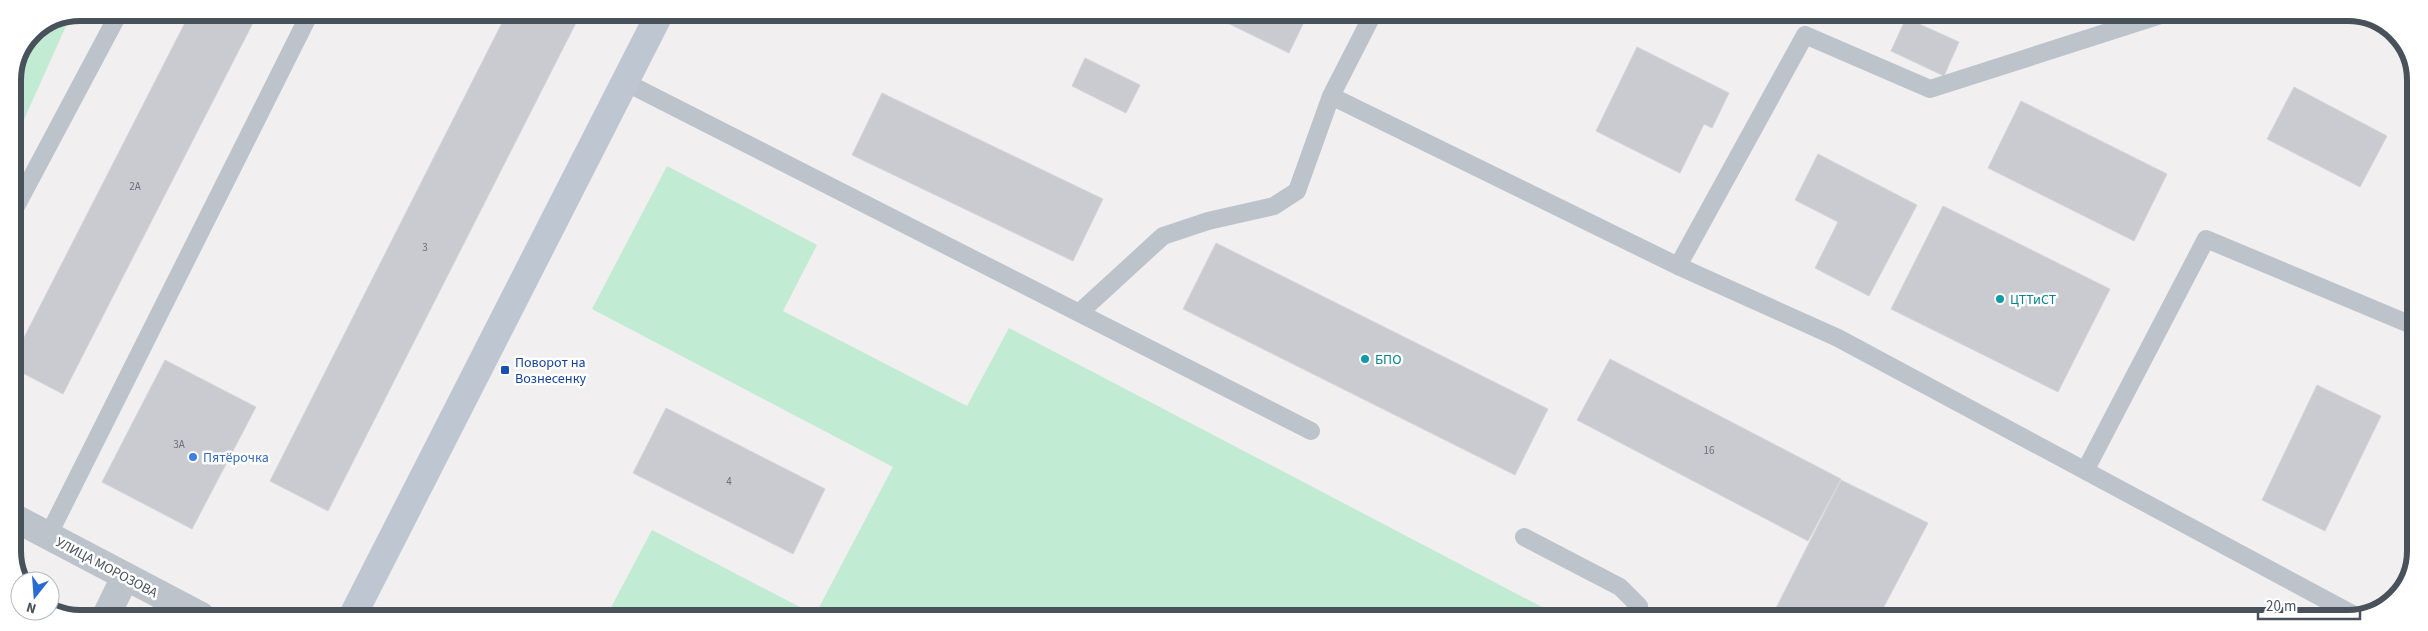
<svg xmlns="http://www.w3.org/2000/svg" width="2428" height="631" font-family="'Source Sans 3',sans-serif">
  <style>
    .green { fill: #c1ebd3 }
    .building { fill: #c9cbd1; stroke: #d4d5da }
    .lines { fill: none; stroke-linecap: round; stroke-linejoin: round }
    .lane { stroke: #bcc3cb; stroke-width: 18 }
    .street { stroke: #bcc3cb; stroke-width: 28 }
    .secondary { stroke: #bec7d1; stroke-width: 28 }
    .culture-dot { fill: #0f9aa8; stroke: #fff; stroke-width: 2 }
    .transit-dot { fill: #1a4fb4; stroke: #fff; stroke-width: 2 }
    .shop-dot { fill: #3f7fe0; stroke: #fff; stroke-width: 2 }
    .labels { text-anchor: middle; stroke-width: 5; stroke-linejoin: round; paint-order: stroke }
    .number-label { font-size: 11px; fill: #697078 }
    .culture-label { font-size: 14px; fill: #0d838f; stroke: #fff; text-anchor: start }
    .transit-label { font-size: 14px; fill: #164399; stroke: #fff; text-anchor: start }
    .shop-label { font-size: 14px; fill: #366cbe; stroke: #fff; text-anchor: start }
    .street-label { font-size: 14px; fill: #49525b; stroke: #fff }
    .rim { fill: none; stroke: #49525b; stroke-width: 6 }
  </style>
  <rect width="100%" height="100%" fill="#f1efef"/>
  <path class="green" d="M70,17L13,144V80L33,32Z
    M667,166L817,245L783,311L967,406L1009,328L1563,618L606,617L652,530L815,615L893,467L592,309Z"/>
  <path class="building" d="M190,13H258L63,394L13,368V359Z
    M507,13H581L328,511L270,481Z
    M1209,14H1308L1289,53Z
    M1768,14H1787L1783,22Z
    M1906,18L1959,42L1944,76L1891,51Z
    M1637,47L1729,93L1712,128L1704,124L1680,173L1596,131Z
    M1085,58L1140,85L1126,113L1072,86Z
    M2294,87L2387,136L2360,187L2267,139Z
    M882,93L1103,199L1073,261L852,155Z
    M2021,101L2167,174L2134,241L1988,168Z
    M1818,154L1917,205L1869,296L1815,268L1838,222L1795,200Z
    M1943,206L2110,289L2058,392L1891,309Z
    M1216,243L1548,409L1515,475L1183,309Z
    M1610,359L1841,479L1808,541L1577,420Z
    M165,360L256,407L192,529L102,482Z
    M2317,385L2381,416L2325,531L2262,500Z
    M666,408L825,489L793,554L633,473Z
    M1841,480L1928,523L1878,618H1771Z"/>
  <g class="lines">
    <path class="lane" d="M625,82L1311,431
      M1331,96L1678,266L1805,35L1930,89L2161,15
      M13,212L119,13
      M1678,266L1838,338L2356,616
      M1079,313L1163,236L1208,221L1274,206L1297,191L1331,96L1373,14
      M2086,469L2206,239L2414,326
      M48,536L310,13
      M1524,537L1620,587L1639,606L1638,618"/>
    <path class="street" d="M13,517L201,616
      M106,616L125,577"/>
    <path class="secondary" d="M352,617L660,13"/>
  </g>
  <g class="culture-dot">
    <circle cx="2000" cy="299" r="5"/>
    <circle cx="1365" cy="359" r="5"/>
  </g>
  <rect class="transit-dot" x="500" y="365" width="10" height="10" rx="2.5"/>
  <circle class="shop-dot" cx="193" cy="457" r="5"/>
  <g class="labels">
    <g class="number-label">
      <text x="135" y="190">2А</text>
      <text x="425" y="251">3</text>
      <text x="179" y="448">3А</text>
      <text x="1709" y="454">16</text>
      <text x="729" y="485">4</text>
    </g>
    <g class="culture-label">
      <text x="2010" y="304">ЦТТиСТ</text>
      <text x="1375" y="364">БПО</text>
    </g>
    <g class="transit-label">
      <text x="515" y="367">Поворот на<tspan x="515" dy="16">Вознесенку</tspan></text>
    </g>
    <g class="shop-label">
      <text x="203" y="462">Пятёрочка</text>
    </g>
    <g class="street-label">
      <text transform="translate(107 567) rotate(28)" y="5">УЛИЦА МОРОЗОВА</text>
    </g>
  </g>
  <path d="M0 0H2428V631H0ZM80 21H2348A59 59 0 0 1 2407 80V551A59 59 0 0 1 2348 610H80A59 59 0 0 1 21 551V80A59 59 0 0 1 80 21Z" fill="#fff" fill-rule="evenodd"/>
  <path class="rim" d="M80 21H2348A59 59 0 0 1 2407 80V551A59 59 0 0 1 2348 610H80A59 59 0 0 1 21 551V80A59 59 0 0 1 80 21Z"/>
  <g transform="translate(35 596) rotate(197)"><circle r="24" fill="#ffffff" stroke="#b6babd"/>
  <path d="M0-4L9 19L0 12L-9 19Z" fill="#286bd3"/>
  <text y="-8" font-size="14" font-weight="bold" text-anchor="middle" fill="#49525b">N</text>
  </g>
  <path d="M2258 611v8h102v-8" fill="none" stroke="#49525b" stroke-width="2.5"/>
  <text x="2266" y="611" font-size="15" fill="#49525b" stroke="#ffffff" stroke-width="4" paint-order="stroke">20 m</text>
</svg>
